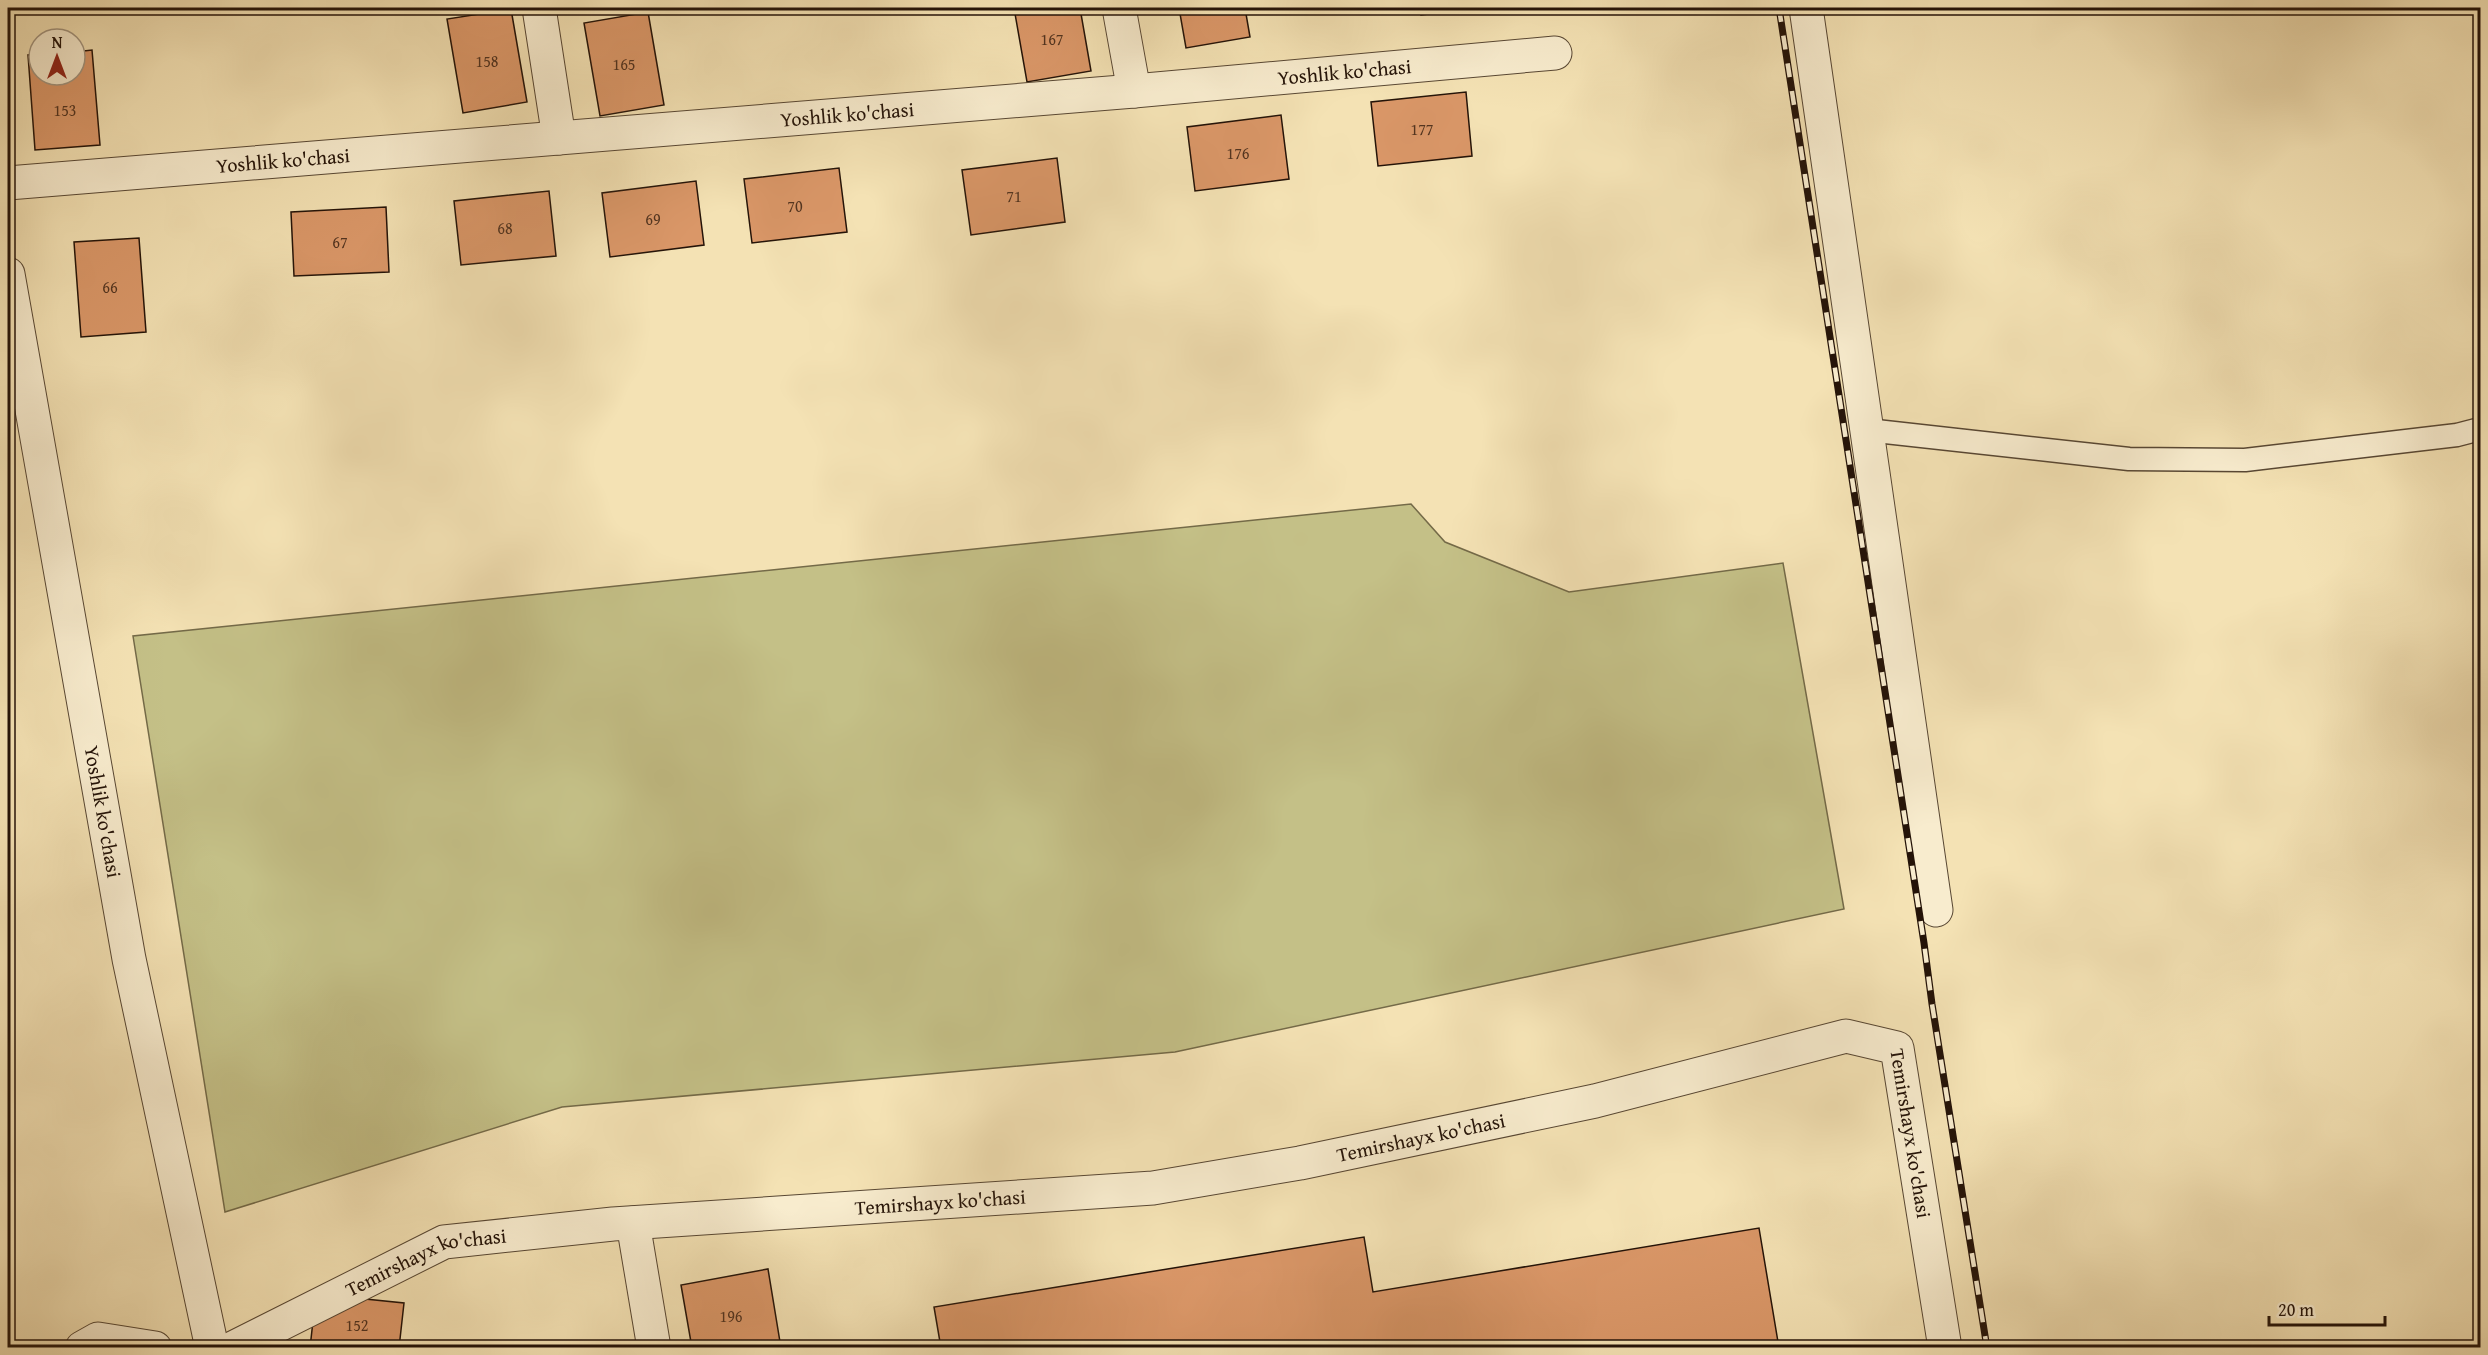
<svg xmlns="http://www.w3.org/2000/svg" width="2488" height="1355" font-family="'Gentium Book Plus',serif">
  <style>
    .green { fill: #c4c087; stroke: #746a48; stroke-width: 1.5 }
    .building { fill: #da9768; stroke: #241308; stroke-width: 1.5 }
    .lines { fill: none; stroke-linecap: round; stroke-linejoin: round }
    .lane-casing { stroke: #584733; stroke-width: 25 }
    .street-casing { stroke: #584733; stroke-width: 35 }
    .lane { stroke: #f8ecce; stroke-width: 22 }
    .street { stroke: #f8ecce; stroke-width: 33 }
    .rail-casing { stroke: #241308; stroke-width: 7 }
    .rail { stroke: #f8ecce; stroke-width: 4.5; stroke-dasharray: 14; stroke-linecap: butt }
    .labels { text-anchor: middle; stroke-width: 5; stroke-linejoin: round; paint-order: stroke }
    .number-label { font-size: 16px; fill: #523420 }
    .street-label { font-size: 20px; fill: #241308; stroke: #f8ecce }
  </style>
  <rect width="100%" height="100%" fill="#f4e2b4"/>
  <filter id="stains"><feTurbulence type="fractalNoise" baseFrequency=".00333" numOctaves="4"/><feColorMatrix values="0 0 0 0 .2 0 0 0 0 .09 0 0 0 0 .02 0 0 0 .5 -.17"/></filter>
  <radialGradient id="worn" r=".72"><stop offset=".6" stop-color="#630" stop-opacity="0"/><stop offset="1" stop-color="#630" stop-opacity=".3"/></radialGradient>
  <path class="green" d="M1411,504L1445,542L1569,592L1783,563L1844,909L1175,1052L562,1107L225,1212L133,636Z"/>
  <path class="building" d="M1014,8H1080L1091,71L1027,82Z
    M1179,8H1245L1250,37L1186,48Z
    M1420,8H1482L1421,15Z
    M511,9L527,102L463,113L447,19Z
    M648,12L664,105L600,116L584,23Z
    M92,50L100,145L35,150L28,55L39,54V75H75V52Z
    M1466,92L1472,156L1378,166L1371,102Z
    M1281,115L1289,179L1195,191L1187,127Z
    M1057,158L1065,222L971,235L962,170Z
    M839,168L847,232L752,243L744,179Z
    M696,181L704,245L610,257L602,193Z
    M549,191L556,256L461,265L454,201Z
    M386,207L389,272L294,276L291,212Z
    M139,238L146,332L81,337L74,242Z
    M1759,1228L1779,1348H941L934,1307L1364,1237L1373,1292Z
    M768,1269L781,1348H692L681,1285Z
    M316,1294L404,1303L399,1348H310Z"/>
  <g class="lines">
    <defs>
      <path id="lane" d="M1867,430L2129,459L2245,460L2457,435L2480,429"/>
      <g id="street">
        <path d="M539,8L559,138"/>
        <path d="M1119,8L1134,91"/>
        <path d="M1806,8L1936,910"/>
        <path id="s1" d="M8,183L1134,91L1555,53"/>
        <path id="s2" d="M8,274L129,959L212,1348"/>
        <path d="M633,1223L654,1348"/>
        <path d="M82,1348L98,1339L155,1348"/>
        <path id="s3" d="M233,1348L444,1242L613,1224L1153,1188L1300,1163L1595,1101L1846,1036L1897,1048L1945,1348"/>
      </g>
    </defs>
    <use href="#lane" class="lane-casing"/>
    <use href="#street" class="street-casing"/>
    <use href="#lane" class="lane"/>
    <use href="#street" class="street"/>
    <defs>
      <path id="rail" d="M1779,8L1924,943L1932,1004L1987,1348"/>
    </defs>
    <use href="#rail" class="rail-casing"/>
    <use href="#rail" class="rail"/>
  </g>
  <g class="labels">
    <g class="number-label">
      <text x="1052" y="45">167</text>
      <text x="487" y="67">158</text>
      <text x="624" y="70">165</text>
      <text x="65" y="116">153</text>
      <text x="1422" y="135">177</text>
      <text x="1238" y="159">176</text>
      <text x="1014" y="202">71</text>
      <text x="795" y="212">70</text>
      <text x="653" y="225">69</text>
      <text x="505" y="234">68</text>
      <text x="340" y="248">67</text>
      <text x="110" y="293">66</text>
      <text x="731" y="1322">196</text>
      <text x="357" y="1331">152</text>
    </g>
    <g class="street-label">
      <text dy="7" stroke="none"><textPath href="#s1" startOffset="1341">Yoshlik ko'chasi</textPath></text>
      <text dy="7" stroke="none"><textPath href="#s1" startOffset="842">Yoshlik ko'chasi</textPath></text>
      <text dy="7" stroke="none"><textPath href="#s1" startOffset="276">Yoshlik ko'chasi</textPath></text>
      <text dy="7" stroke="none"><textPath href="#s2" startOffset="546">Yoshlik ko'chasi</textPath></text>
      <text dy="7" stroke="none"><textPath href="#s3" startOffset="1796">Temirshayx ko'chasi</textPath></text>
      <text dy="7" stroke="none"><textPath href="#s3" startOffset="1220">Temirshayx ko'chasi</textPath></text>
      <text dy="7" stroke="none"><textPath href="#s3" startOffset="734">Temirshayx ko'chasi</textPath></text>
      <text dy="7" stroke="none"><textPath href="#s3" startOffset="213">Temirshayx ko'chasi</textPath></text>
    </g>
  </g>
  <rect width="2488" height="1355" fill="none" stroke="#f4e2b4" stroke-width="30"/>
  <rect x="9" y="9" width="2470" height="1337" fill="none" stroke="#241308" stroke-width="3"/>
  <rect x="15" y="15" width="2458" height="1325" fill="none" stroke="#241308" stroke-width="1.5"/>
  <g transform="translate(57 57)"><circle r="28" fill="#f8ecce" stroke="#a3957f" stroke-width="1.5"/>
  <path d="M0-4.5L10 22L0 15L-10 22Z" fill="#8f2418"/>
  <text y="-9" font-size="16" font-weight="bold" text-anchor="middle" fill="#241308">N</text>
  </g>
  <path d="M2269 1316v9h116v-9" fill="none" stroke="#241308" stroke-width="3"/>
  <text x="2278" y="1316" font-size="18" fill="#241308" stroke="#f8ecce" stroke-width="4.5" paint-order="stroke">20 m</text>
  <rect width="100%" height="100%" filter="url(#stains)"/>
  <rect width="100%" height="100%" fill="url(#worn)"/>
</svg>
